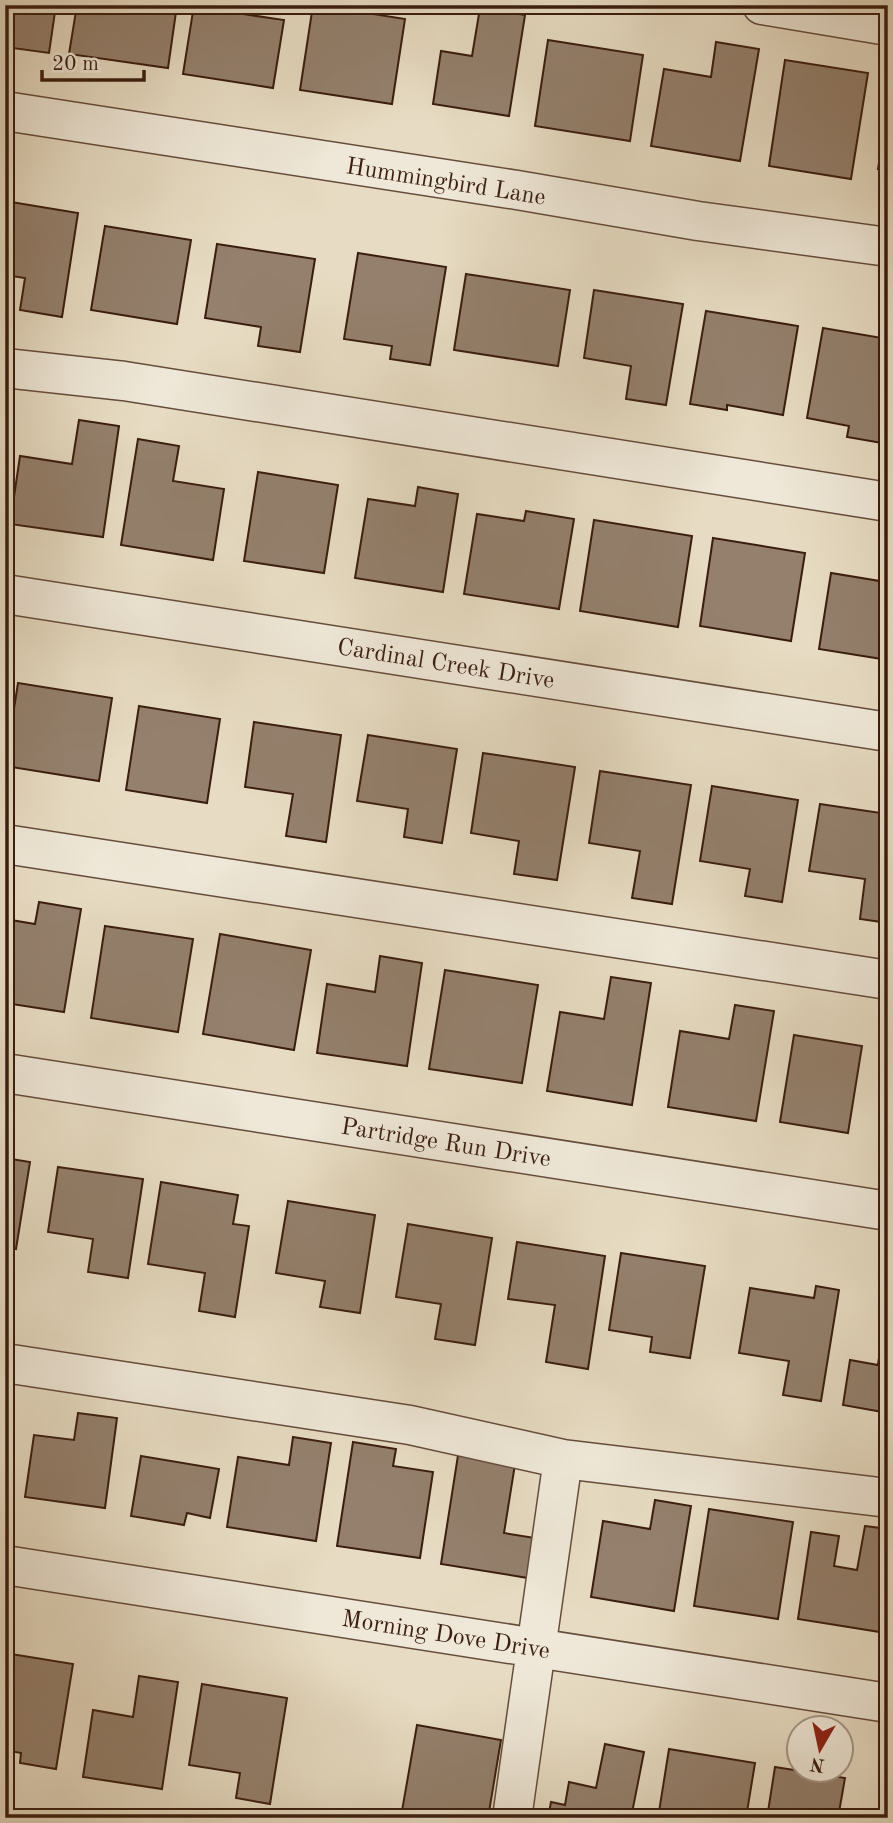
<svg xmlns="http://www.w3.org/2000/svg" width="893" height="1823" font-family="'Old Standard TT',serif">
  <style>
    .building { fill: #94806d; stroke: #3a1d0f; stroke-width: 2 }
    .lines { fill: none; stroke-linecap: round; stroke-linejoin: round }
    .minor-casing { stroke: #654d3c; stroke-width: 41 }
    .minor { stroke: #efe8d8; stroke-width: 38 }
    .labels { text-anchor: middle; stroke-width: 6; stroke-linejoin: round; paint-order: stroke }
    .street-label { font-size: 24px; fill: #3a1d0f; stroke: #efe8d8 }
  </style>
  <rect width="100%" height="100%" fill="#e7dcc3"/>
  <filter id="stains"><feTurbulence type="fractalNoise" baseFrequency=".00286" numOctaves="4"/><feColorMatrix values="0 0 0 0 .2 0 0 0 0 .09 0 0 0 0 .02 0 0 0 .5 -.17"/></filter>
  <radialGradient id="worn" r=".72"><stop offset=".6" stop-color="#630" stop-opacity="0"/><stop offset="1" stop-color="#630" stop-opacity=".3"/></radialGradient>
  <path class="building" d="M5,5H56L49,53L5,47Z
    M77,5H177L168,68L69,54Z
    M194,5H237L236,13L284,20L273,88L183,74Z
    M313,5H355L354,11L405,19L392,104L300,90Z
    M480,8L525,15L509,116L433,104L441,51L472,56Z
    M548,40L643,55L630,141L535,126Z
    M716,42L759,49L740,161L651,146L664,69L711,77Z
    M785,60L868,73L851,179L769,166Z
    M888,105V170L878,169Z
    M5,201L78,213L62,317L20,310L25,278L5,275Z
    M105,226L191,240L177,324L91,310Z
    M217,244L315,259L300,352L258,346L261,327L205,318Z
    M358,253L446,267L430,365L390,359L392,346L344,339Z
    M466,274L570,290L558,366L454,350Z
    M594,290L683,304L666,405L626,399L631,366L584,358Z
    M706,311L798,326L783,415L727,405V410L690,404Z
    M823,328L888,339V444L847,437L849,426L807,418Z
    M79,420L119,426L103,537L10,524L20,456L72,464Z
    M138,439L179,446L173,481L224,489L213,560L121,545Z
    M258,472L338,485L324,573L244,561Z
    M418,487L458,494L443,592L355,578L368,499L415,506Z
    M526,511L574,519L559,609L464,594L477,514L524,521Z
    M594,520L692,536L678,627L580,611Z
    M713,538L805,553L791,641L700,626Z
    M884,552L888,553V660L819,649L831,573L880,581Z
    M18,683L112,698L99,781L5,766Z
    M139,706L220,719L207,803L126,790Z
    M254,722L341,735L326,842L286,836L293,794L245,787Z
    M368,735L457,749L442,843L404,837L408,809L357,801Z
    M483,753L575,767L557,880L514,874L519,841L471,833Z
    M600,771L691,785L672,904L632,898L640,851L589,843Z
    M712,786L798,800L782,902L745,896L750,869L700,861Z
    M820,804L888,814V923L860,919L865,879L809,871Z
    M39,902L81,909L64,1012L5,1003V919L35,924Z
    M105,926L193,939L178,1032L91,1018Z
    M220,934L311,950L294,1050L203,1034Z
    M380,956L422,963L407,1066L317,1053L327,984L375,992Z
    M445,970L538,985L522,1083L429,1069Z
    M611,977L651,983L632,1105L547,1091L560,1012L604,1019Z
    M735,1005L774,1011L756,1121L668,1107L680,1031L729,1039Z
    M794,1035L862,1046L848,1133L780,1122Z
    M5,1158L30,1162L16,1249L5,1247Z
    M58,1167L143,1179L128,1278L88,1272L93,1239L48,1232Z
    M161,1182L238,1195L233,1224L249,1226L235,1317L199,1311L205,1273L148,1264Z
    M288,1201L375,1215L360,1313L320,1307L325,1281L276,1273Z
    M408,1224L492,1238L475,1345L435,1339L441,1304L396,1297Z
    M517,1242L605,1256L588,1369L546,1362L555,1305L508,1299Z
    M621,1253L705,1266L690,1358L650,1352L652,1337L609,1330Z
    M816,1286L839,1290L821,1401L783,1395L789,1361L739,1353L750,1288L814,1298Z
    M883,1329L888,1330V1413L843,1405L850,1360L878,1365Z
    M78,1413L117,1418L105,1508L25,1497L34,1435L74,1440Z
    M293,1437L331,1443L316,1541L227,1527L238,1457L289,1465Z
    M353,1442L396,1449L393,1466L433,1472L420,1558L337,1546Z
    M459,1449L516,1458L504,1533L535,1538L528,1578L441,1564Z
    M141,1456L219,1469L210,1518L187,1513L184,1525L131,1516Z
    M655,1500L691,1506L674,1611L591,1597L603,1521L650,1529Z
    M709,1509L793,1522L778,1619L694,1606Z
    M865,1526L888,1529V1583L880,1632L798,1619L811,1532L839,1536L834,1566L857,1570Z
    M5,1653L73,1664L56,1769L20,1763L21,1753L5,1750Z
    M139,1676L178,1682L162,1789L83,1777L93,1710L133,1717Z
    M202,1684L287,1698L270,1804L236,1798L240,1773L189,1765Z
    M417,1725L501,1740L488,1818H443L402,1811Z
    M605,1744L644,1752L631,1818H548L551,1802L565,1805L569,1782L596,1788Z
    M669,1749L755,1763L746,1818H658Z
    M775,1767L845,1778L838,1818H767Z"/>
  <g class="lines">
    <defs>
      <path id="minor" d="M762,5L888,26
        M5,111L517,190L698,221L888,247
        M5,368L124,381L888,502
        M5,594L888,732
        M5,844L888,980
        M5,1073L888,1211
        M5,1363L410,1425L563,1459L888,1498
        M5,1565L888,1703
        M512,1818L563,1459"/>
    </defs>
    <use href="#minor" class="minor-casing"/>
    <use href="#minor" class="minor"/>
  </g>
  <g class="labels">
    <g class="street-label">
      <text transform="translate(446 181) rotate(9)" y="8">Hummingbird Lane</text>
      <text transform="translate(446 663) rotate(9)" y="8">Cardinal Creek Drive</text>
      <text transform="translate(446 1142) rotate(9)" y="8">Partridge Run Drive</text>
      <text transform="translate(446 1634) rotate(9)" y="8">Morning Dove Drive</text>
    </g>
  </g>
  <rect width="893" height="1823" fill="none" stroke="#e7dcc3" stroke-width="28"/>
  <rect x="7" y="7" width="879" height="1809" fill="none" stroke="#3a1d0f" stroke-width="3.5"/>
  <rect x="14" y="14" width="865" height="1795" fill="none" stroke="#3a1d0f" stroke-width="2"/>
  <g transform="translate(820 1749) rotate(189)"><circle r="33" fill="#efe8d8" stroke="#a79788" stroke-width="2"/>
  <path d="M0-5L12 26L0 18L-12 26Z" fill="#8f2418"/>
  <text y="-10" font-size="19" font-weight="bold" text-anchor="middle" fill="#3a1d0f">N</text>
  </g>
  <path d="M42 70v10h102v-10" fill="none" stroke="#3a1d0f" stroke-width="3.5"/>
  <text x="52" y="70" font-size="21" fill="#3a1d0f" stroke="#efe8d8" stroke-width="5" paint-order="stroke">20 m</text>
  <rect width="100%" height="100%" filter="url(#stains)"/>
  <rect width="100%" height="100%" fill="url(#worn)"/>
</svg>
